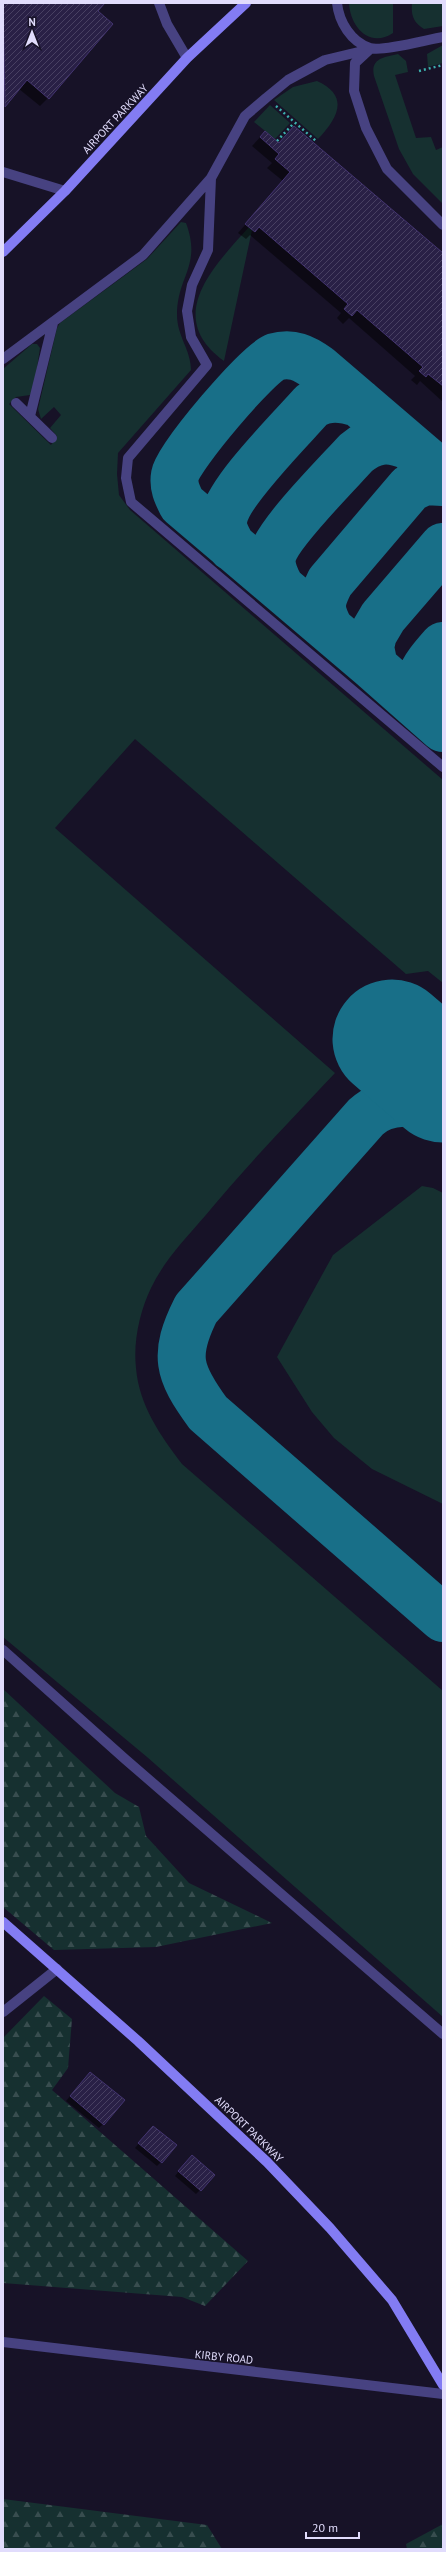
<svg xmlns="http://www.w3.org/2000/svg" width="446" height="2552" font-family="'PT Sans',sans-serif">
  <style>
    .grass { fill: #163030 }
    .forest { fill: url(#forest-firs) }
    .shadow { fill: #0007 }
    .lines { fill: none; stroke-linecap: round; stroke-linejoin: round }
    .taxiway { stroke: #186f88; stroke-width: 48 }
    .runway { stroke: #186f88; stroke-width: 119 }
    .building { fill: url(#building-hatch); stroke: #433470 }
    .path { stroke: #3cafad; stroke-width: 2.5; stroke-dasharray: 2 3; stroke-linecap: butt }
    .service { stroke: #474281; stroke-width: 10 }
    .minor { stroke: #474281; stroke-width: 10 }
    .secondary { stroke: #837cf3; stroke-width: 10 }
    .labels { text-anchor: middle; stroke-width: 3; stroke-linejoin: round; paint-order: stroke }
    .street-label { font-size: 11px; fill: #e1dcfc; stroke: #171227 }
  </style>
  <defs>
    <pattern id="forest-firs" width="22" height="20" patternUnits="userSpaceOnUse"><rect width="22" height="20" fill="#163030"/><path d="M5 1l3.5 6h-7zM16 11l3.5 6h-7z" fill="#384d4f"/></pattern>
    <pattern id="building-hatch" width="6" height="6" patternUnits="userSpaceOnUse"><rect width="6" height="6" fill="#292046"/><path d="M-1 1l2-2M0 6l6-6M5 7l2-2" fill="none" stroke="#484062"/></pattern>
  </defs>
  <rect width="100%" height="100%" fill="#171227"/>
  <path class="grass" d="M349,3H393V33C369,49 350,26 349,3Z
    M412,3H443V26L424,29C413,22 411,15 412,3Z
    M443,45V63L428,67L427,54Z
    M398,54L406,61L408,72L395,75L416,138L431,137L436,150L443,147V204L413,174L399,149L374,76C370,58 385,57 398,54Z
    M317,81C350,96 338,118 318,139L274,100L293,87Z
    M270,105L290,123L275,139L254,122Z
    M181,222L186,223C202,266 177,276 177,315C177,336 191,350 191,370L118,453L117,474L119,495L130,510L443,780V983L428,971L406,974L135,739L55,828L335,1073C291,1120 246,1166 205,1216C185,1239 164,1261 151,1288C140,1311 133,1341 136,1368C139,1405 160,1435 182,1464L443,1691V2017L147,1757L3,1637V369L32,344H37L40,348L34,388L30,395L16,397L9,404L51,445L57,436L50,428L61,415L54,407L41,419L38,409L57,328L60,323L147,259Z
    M249,227L252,230L224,361C163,317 214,266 249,227Z
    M422,1186L433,1188L443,1193V1504L372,1469L334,1438L312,1412L277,1357L333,1255Z"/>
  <path class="forest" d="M3,1689L115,1793L139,1807L146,1836L189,1883L272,1923L156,1947L54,1950L3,1907Z
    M44,1996L72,2019L68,2068L52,2090L248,2261L205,2306L182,2297L3,2283V2038Z
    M3,2499L207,2525L222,2549H3Z
    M443,2524V2549H407L406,2544Z"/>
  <path class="shadow" d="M3,3H104L97,11L48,98L40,106L19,89L3,107Z
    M265,132L279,144L443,254V402L420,381L417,385L411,380L415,376L349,318L343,324L337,318L341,313L250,235L246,239L238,233L283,181L267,168L272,163L252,146Z
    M86,2077L103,2124L99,2128L66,2101Z
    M149,2132L161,2162L157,2166L135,2148Z
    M187,2161L200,2190L196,2194L175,2176Z"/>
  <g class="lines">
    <path class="taxiway" d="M232,547C228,539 222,530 223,521C226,493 291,429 312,405C329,396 341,398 359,403
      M443,547L383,617L373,634L370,647L374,667L443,728
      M281,588C276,580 270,567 272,556C278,533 337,474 356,453C373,439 388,437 409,446
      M329,628C319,608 320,602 330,582L410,488L425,481L443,482
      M374,667L182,504C177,494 173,486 175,475C178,457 259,362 275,357C292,352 304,358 318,368L443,475
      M427,714C411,683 422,670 443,646
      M443,1106C418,1102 386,1098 366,1117L196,1309C173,1355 178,1372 208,1413L443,1618"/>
    <path class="runway" d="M392,1039L443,1083"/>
  </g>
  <path class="building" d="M3,3H105L98,11L113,24L49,99L27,80L5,107Z
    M294,126L443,253V386L428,374L426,377L419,371L423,367L357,310L352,316L344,309L348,304L259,227L255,232L245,224L290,172L275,159L279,154L260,137L265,131L279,143Z
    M90,2072L125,2100L104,2125L70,2096Z
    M153,2126L177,2145L162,2163L138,2143Z
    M192,2155L215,2175L201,2191L178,2171Z"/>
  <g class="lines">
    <path class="path" d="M419,71L443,65
      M276,106L316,141
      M277,141L294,123"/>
    <path class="service" d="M159,3L167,24L187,58
      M337,3C339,22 351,42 370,48C382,52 429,39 443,37
      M369,50L355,63L354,91L366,128L387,169L443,225
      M211,178L208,250L192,285L187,311L191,337L207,365L128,458L126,478L131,502L443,767
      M3,359L143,255L211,178L245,116L266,98L288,80L325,60L371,49
      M16,403L52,438
      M30,416L53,323
      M3,1650L125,1759L443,2034
      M3,2012L57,1969"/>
    <path class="minor" d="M3,172L65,191
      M3,2342L443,2394"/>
    <path class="secondary" d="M3,252L65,191L187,58L246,3
      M3,1922L138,2041L267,2162L330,2228L392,2300L443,2385"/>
  </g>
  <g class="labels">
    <g class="street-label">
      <text transform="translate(115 119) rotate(-47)" y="4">AIRPORT PARKWAY</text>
      <text transform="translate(249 2129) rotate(44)" y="4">AIRPORT PARKWAY</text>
      <text transform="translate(224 2357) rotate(6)" y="4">KIRBY ROAD</text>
    </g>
  </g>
  <rect width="446" height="2552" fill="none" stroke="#e1dcfc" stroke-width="8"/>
  <g transform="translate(32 32)" stroke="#171227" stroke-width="3" paint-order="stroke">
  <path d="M0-3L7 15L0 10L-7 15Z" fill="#e1dcfc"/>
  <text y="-6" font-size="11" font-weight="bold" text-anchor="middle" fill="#e1dcfc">N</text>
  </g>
  <path d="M306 2532v6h53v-6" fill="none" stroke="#e1dcfc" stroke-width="2"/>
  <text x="312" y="2532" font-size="12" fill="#e1dcfc" stroke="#171227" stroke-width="3" paint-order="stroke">20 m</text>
</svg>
